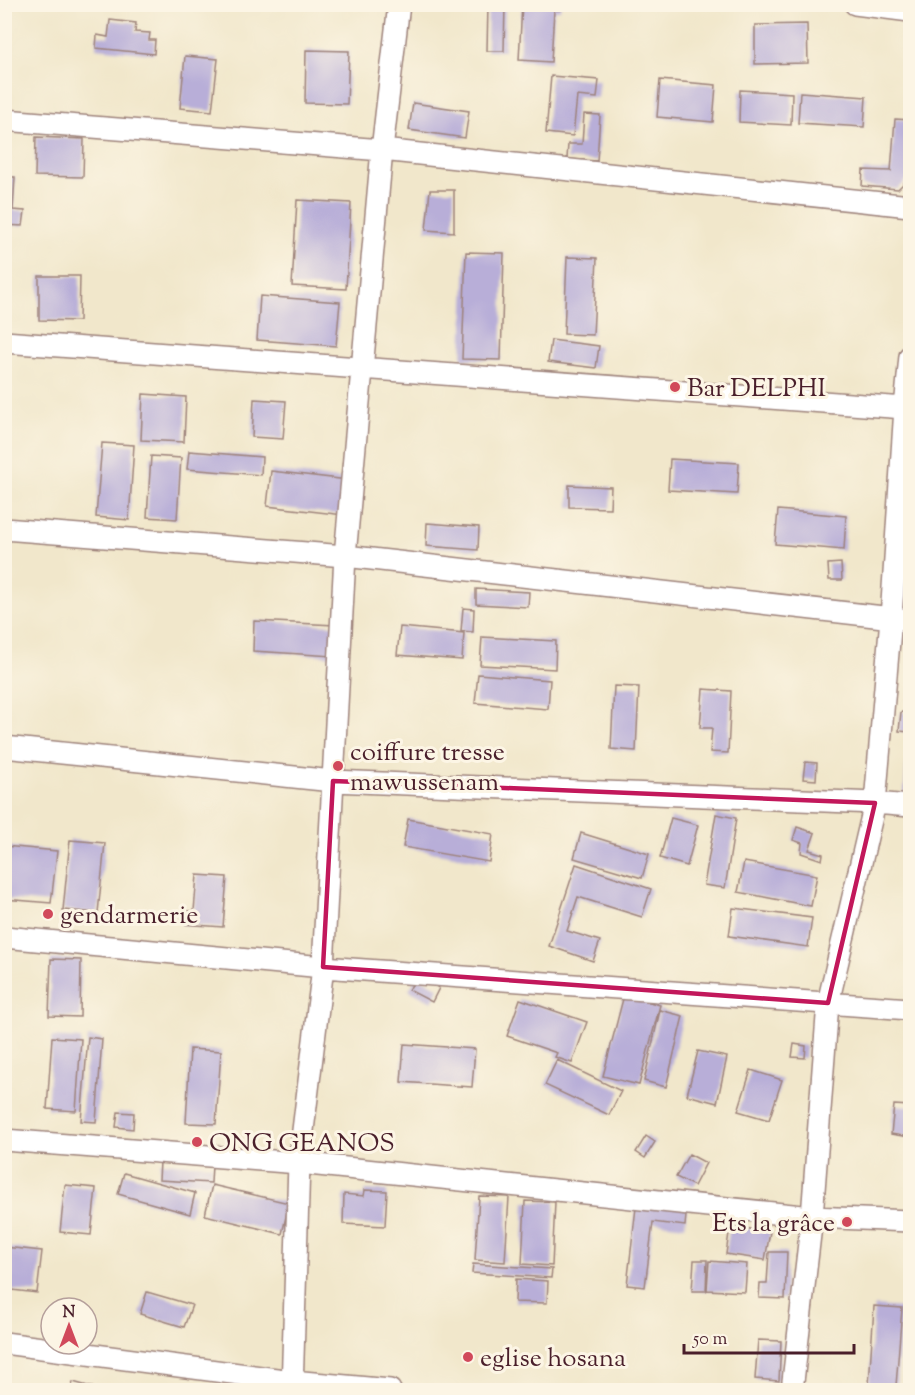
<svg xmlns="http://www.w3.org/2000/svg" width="915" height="1395" font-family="'Sorts Mill Goudy',serif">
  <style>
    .building { fill: #b8aed8 }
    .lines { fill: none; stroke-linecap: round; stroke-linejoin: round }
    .minor-casing { stroke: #9e837b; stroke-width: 24 }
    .minor { stroke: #fff; stroke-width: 21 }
    .marked { fill: none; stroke: #c2185b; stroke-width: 4.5; stroke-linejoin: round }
    .poi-dot { fill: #d1495b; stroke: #fcf5e5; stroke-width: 2 }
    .labels { text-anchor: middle; stroke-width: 6; stroke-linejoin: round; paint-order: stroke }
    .poi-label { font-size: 26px; fill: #4a1f2b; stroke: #fcf5e5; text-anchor: start }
  </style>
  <rect width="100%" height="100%" fill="#fcf5e5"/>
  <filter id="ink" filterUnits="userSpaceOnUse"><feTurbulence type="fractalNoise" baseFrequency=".0167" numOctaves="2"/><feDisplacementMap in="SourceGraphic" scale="12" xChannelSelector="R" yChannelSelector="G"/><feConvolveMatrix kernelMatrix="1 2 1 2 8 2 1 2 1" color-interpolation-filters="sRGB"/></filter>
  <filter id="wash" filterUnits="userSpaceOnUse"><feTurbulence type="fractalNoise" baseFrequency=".008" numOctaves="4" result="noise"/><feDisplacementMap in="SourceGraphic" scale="24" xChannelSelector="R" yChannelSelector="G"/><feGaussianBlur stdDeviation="1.35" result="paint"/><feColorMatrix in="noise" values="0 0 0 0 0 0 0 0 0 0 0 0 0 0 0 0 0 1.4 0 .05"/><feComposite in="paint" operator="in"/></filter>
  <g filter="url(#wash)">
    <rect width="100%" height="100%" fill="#f1e7cb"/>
    <g id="blocks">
      <path class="building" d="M488,4H505L504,51H487Z
        M522,4H561L560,10H554L551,62L519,60Z
        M110,20L136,23L135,32L150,33L149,40H155L154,54L96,48L97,35L108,37Z
        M807,24L808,63L755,64V25Z
        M306,50L349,51L347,104L305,103Z
        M185,56L218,59L212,111L180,108Z
        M551,76L599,80L597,98L577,96L573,136L546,133Z
        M660,80L716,85L713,122L657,117Z
        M740,90L792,93L791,125L739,122Z
        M800,92L866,97L864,127L798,123Z
        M413,103L469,111L465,138L409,130Z
        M584,114L600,115L597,161L567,159L568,144H582Z
        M895,119L910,120V177L898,189L862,186L863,170L891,171Z
        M36,137L84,139L83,177L35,176Z
        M4,177H15L13,210L25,211L23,226L4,225Z
        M430,190H454V232L426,230Z
        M297,200L351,203L346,289L292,286Z
        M466,252L504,253L501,360L462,359Z
        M567,257L597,258L593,335L564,334Z
        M39,276H80L79,321L39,320Z
        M260,296L340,302L336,346L257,340Z
        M551,340L599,346L596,368L548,362Z
        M143,394L186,397L184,442L141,440Z
        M254,399L286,401L283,439L252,437Z
        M102,443L134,445L129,520L96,517Z
        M189,451L262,457L261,475L187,469Z
        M151,456L181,458L177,519L147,517Z
        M670,459L739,463L737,494L668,490Z
        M271,471L348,480L344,515L267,506Z
        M569,485L611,487L610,508L569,507Z
        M778,510L846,516L844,550L775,544Z
        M427,523L479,527L478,550L426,546Z
        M841,563L842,580H829L828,564Z
        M476,589L529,592L528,607L476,604Z
        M463,608L474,609L473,632L461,631Z
        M254,621L335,625L333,656L253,651Z
        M400,627L464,633L462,660L397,655Z
        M482,637L556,641L555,669L480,665Z
        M478,674L550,680L548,709L475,703Z
        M614,686L639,687L636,751L611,749Z
        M703,689L731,691L728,753L710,752L712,728H700Z
        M901,712L910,713V732L899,731Z
        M805,762L817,763L816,780L803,779Z
        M906,764H910V796L904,795Z
        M716,814L736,818L725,888L704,885Z
        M671,818L698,825L687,866L660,858Z
        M408,819L493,834L489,862L403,847Z
        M797,827L815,833L809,850L823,854L822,860L801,853L802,843L793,840Z
        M581,833L649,854L642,878L574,858Z
        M70,840L105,843L98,913L63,910Z
        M4,846L57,851L51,903L4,899Z
        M744,862L817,875L811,906L738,892Z
        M576,864L651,889L642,917L578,897L567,931L600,941L593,961L549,946Z
        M197,875L227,877L223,927L182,924L183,911H194Z
        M733,908L812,918L808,947L729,936Z
        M51,959L81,960L80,1017L49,1016Z
        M417,976L439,988L432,1002L409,990Z
        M624,995L660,1005L639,1085L603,1076Z
        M520,999L587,1022L572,1063L555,1057L557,1053L507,1036Z
        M660,1010L683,1016L666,1087L644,1081Z
        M52,1037L81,1039L76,1111L47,1109Z
        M88,1037L102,1039L96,1122L81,1121Z
        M404,1044L475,1049L472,1087L401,1082Z
        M794,1044L806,1046L805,1058L792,1057Z
        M190,1049L221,1051L216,1124L186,1123Z
        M698,1051L727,1057L717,1103L687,1095Z
        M557,1060L621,1091L609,1115L545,1085Z
        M751,1070L782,1080L769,1120L738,1111Z
        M894,1105L910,1106V1137L891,1134Z
        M118,1112L134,1113L133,1129L116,1127Z
        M646,1136L655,1142L645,1158L636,1152Z
        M689,1154L706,1163L694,1186L676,1177Z
        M160,1162L212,1165L211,1183L159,1180Z
        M124,1173L195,1193L190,1214L118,1194Z
        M65,1185L96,1188L91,1235L60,1232Z
        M212,1185L289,1203L282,1234L205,1215Z
        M365,1190L387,1191L385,1226L343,1224L344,1194L364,1196Z
        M479,1196L509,1197L505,1262L475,1260Z
        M637,1199L687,1205L685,1226L653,1222L645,1287L627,1285Z
        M525,1201L555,1202L552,1266L522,1264Z
        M730,1226L770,1232L765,1260L726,1254Z
        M4,1247L42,1251L37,1293L4,1289Z
        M769,1252H787L785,1299L759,1298L760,1283H767Z
        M694,1260H707L706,1291H692Z
        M709,1261L747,1264L745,1292L707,1290Z
        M473,1264L552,1269L551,1278L472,1273Z
        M516,1279L548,1281L547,1303L515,1302Z
        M147,1292L192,1305L184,1327L140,1314Z
        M874,1306L902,1308L896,1386L869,1385Z
        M758,1340L781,1341L779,1381L755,1379Z
        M73,1382L102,1390H71Z"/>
    </g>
  </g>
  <g filter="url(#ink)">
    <use href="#blocks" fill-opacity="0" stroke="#9e837b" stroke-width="1.5"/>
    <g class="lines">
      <defs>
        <path id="minor" d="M855,4L910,11
          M4,120L382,150L910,206
          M4,342L905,408L910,356
          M4,529L345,556L910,620
          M4,747L333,781L875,803L910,806
          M4,937L323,967L910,1009
          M4,1140L299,1163L812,1217L910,1221
          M4,1343L292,1381L390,1390
          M292,1390L299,1163L323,967L345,556L382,150L399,4
          M792,1390L812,1217L828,1003L875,803L891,618L905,408L910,409"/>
      </defs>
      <use href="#minor" class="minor-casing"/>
      <use href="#minor" class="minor"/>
    </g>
  </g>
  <path class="marked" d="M333,781L875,803L828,1003L323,967Z"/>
  <g class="poi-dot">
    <circle cx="675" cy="387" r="6"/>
    <circle cx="338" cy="766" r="6"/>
    <circle cx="48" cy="914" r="6"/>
    <circle cx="197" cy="1142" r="6"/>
    <circle cx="847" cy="1222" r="6"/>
    <circle cx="468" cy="1357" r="6"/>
  </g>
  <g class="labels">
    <g class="poi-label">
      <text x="687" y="396">Bar DELPHI</text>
      <text x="350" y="760">coiffure tresse<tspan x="350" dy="30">mawussenam</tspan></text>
      <text x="60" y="923">gendarmerie</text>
      <text x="209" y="1151">ONG GEANOS</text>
      <text x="835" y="1231" text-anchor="end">Ets la grâce</text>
      <text x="480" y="1366">eglise hosana</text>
    </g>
  </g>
  <rect width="915" height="1395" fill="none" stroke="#fcf5e5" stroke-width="24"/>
  <g transform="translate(69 1326)"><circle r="28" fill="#fcf5e5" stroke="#b59f9b" stroke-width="1.5"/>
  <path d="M0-4.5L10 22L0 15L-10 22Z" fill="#d1495b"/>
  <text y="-9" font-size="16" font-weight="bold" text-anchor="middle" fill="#4a1f2b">N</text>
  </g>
  <path d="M684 1344v9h170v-9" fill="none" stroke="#4a1f2b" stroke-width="3"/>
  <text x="693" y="1344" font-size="18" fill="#4a1f2b" stroke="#fcf5e5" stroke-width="4.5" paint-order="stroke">50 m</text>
</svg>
